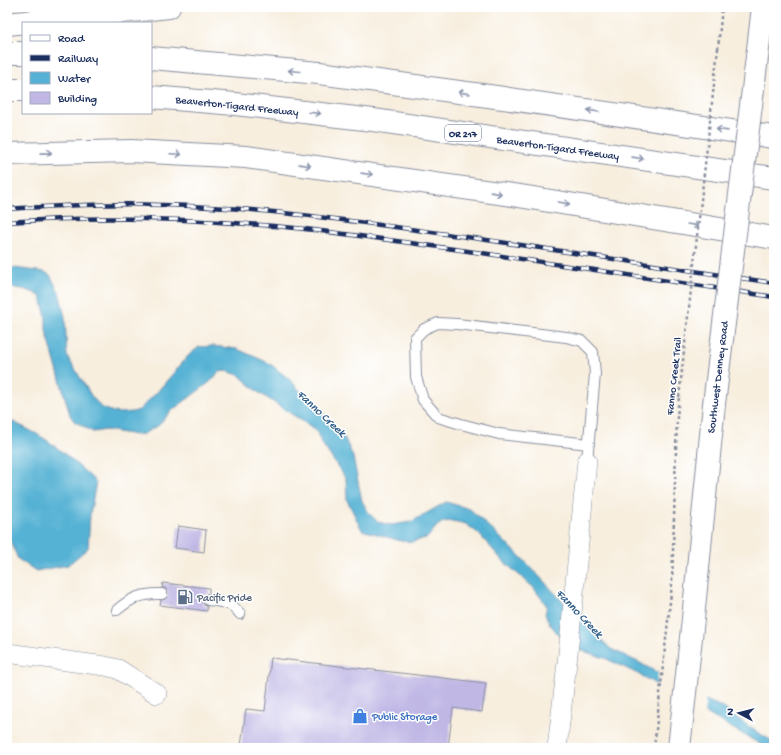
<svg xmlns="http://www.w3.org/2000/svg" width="781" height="755" font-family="'Gochi Hand',sans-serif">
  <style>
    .water { fill: #56b2d4; stroke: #387099 }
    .pier { fill: #f7eede }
    .building { fill: #c0b7e5 }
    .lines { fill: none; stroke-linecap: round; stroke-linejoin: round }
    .service-casing { stroke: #898e9e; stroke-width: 12 }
    .minor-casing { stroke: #898e9e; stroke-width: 20 }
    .tertiary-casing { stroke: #898e9e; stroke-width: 24 }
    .motorway-casing { stroke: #898e9e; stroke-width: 24 }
    .path { stroke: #898e9e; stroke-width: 2.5; stroke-dasharray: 3 3; stroke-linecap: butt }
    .service { stroke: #fff; stroke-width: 10 }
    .minor { stroke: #fff; stroke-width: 19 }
    .tertiary { stroke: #fff; stroke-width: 22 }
    .motorway { stroke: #fff; stroke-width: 22 }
    .rail-casing { stroke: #1b2f5e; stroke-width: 4.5 }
    .rail { stroke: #fff; stroke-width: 3; stroke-dasharray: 9; stroke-linecap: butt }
    .tertiary-bridge-casing { stroke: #898e9e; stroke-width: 24; stroke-linecap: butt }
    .path-bridge { stroke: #898e9e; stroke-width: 2.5; stroke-dasharray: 3 3; stroke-linecap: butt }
    .tertiary-bridge { stroke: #fff; stroke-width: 22 }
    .oneway { stroke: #8d97ae }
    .labels { text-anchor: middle; stroke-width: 3; stroke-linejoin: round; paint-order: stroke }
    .shield { fill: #fff; stroke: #5f6d8e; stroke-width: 1 }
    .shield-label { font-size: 10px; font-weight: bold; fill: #1b2f5e }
    .street-label { font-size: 11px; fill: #1b2f5e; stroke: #fff }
    .service-label { font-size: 11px; fill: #4e5e75; stroke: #fff; text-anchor: start }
    .shop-label { font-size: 11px; fill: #366cbe; stroke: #fff; text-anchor: start }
    .water-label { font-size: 12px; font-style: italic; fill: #305d87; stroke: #fff }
  </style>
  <rect width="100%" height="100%" fill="#fff"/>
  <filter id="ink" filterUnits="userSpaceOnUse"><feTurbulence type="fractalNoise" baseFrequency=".025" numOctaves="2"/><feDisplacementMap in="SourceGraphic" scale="8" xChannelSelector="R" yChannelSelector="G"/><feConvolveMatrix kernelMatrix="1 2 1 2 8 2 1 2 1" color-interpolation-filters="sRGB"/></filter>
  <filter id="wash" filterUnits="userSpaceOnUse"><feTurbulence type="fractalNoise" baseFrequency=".012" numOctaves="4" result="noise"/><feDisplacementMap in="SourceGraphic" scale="16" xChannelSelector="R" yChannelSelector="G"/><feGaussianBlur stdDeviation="0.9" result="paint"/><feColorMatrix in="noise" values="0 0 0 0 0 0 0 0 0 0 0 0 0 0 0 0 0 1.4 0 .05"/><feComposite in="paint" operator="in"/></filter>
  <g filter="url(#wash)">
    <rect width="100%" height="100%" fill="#f7eede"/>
    <path class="water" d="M7,267L44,272L50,275L59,292L65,317L67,356L92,397L101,407L113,412L120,413L133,412L139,410L158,391L189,355L199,347L213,346L237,349L269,363L289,379L307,398L322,412L345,439L353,457L362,501L369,513L378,522L391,525L411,522L446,502L470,509L523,559L582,622L611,649L640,663L710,702L722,707L752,729L774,742V748H767L638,674L605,658L576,649L563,640L550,624L545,614L547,606L533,587L503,561L478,533L466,524L453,521L443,522L437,526L427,538L411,542L401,541L362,530L347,500L346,479L321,442L316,430L258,392L239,375L226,371L219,372L210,382L170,412L159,425L143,434L136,435L106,430L93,432L74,421L70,415L46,330V318L41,297L35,293L23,289L7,287Z
      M7,419C21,426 35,432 48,441C65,453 81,468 96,482L90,515L88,548L68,565L36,571L18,559L7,533Z"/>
    <path class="pier" d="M658,671L706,697L704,714L657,687Z"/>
    <g id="blocks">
      <path class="building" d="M178,526L206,530L204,552L175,548Z
        M163,583L209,588V594H206L203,596L202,599L204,605L207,606V611L160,605L161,600L165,599L168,594L167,591L165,588H162Z
        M271,658L486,683L482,712L453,708L448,748H259L241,746L246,709L265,711Z"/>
    </g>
  </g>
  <g filter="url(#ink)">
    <use href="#blocks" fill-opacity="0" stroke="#898e9e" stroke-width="1"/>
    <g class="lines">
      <defs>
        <path id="service" d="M587,461L595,374L593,352L582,341L566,337L457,324L438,323L424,329L415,338L416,377L423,400L438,417L461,424L499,434L589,444
          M208,600C221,602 232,602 240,614
          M117,610C131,598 142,593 162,594"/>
        <path id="minor" d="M7,653L105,666L118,669L157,694
          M557,748L568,654L587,461"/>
        <path id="tertiary" d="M757,57L763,7
          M679,748L693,619L714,404"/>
        <path id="motorway" d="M7,24L169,7
          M7,53H23
          M151,58L319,73L496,97L774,137
          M7,90H23
          M151,97L235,104L373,120L774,178
          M7,154L131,151L246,157L526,197L774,238"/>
      </defs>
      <use href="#service" class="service-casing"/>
      <use href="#minor" class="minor-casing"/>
      <use href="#tertiary" class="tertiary-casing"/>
      <use href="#motorway" class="motorway-casing"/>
      <path class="path" d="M718,49L722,7
        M654,748L672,584L677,417L679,397"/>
      <use href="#service" class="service"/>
      <use href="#minor" class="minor"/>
      <use href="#tertiary" class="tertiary"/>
      <use href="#motorway" class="motorway"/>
      <defs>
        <path id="rail" d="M7,209C59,206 110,203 162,205C264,207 366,223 467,237C569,252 672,268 774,283
          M7,222C107,215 206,219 305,229C364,236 423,245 482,253C580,268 677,282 774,297"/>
      </defs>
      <use href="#rail" class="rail-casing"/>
      <use href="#rail" class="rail"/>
      <defs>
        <path id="tertiary-bridge" d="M714,404L757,57"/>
      </defs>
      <use href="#tertiary-bridge" class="tertiary-bridge-casing"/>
      <path class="path-bridge" d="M679,397L718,49"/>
      <use href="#tertiary-bridge" class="tertiary-bridge"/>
    </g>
    <defs><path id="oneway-shaft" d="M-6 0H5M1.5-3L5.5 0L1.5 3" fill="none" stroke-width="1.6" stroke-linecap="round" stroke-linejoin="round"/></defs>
    <g class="oneway">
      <use href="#oneway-shaft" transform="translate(294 71) rotate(-175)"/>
      <use href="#oneway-shaft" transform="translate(464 93) rotate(-172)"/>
      <use href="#oneway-shaft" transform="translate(593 111) rotate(-172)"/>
      <use href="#oneway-shaft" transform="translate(315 113) rotate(7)"/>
      <use href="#oneway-shaft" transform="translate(722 130) rotate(-172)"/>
      <use href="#oneway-shaft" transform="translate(46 153) rotate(-1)"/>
      <use href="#oneway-shaft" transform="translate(176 154) rotate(3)"/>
      <use href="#oneway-shaft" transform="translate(638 158) rotate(8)"/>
      <use href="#oneway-shaft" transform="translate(305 165) rotate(8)"/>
      <use href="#oneway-shaft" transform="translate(367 174) rotate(8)"/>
      <use href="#oneway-shaft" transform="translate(496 193) rotate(8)"/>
      <use href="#oneway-shaft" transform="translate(564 203) rotate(10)"/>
      <use href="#oneway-shaft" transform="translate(693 225) rotate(10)"/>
    </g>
  </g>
  <defs>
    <symbol id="fuel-bare" viewBox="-9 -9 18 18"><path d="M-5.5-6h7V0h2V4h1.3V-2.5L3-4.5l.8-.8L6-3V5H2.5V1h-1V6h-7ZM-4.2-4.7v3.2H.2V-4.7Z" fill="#5c6f8a" stroke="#fff" stroke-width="2.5" paint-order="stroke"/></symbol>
    <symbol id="shop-bare" viewBox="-9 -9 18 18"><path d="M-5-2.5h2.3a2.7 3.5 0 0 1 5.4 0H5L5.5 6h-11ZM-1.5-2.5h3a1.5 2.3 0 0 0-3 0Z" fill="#3f7fe0" stroke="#fff" stroke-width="2.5" paint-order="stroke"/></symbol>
  </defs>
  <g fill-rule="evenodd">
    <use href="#fuel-bare" x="174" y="586" width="22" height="22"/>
    <use href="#shop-bare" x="349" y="705" width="22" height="22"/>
  </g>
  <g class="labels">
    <rect class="shield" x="445" y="125" width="36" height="16" rx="3"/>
    <g class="shield-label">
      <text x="463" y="137">OR 217</text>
    </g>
    <g class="street-label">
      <text transform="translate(237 105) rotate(6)" y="4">Beaverton-Tigard Freeway</text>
      <text transform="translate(558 147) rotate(8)" y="4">Beaverton-Tigard Freeway</text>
      <text transform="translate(673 376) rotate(-84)" y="4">Fanno Creek Trail</text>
      <text transform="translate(717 377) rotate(-83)" y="4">Southwest Denney Road</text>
    </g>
    <g class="service-label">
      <text x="197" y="601">Pacific Pride</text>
    </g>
    <g class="shop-label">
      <text x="372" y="720">Public Storage</text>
    </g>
    <g class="water-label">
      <text transform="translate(322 413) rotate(43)" y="4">Fanno Creek</text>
      <text transform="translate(580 613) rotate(46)" y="4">Fanno Creek</text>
    </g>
  </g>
  <rect width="781" height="755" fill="none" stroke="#fff" stroke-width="24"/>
  <rect x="22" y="22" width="130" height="92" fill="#ffffff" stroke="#a4acbf"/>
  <rect x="30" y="35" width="20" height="6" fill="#ffffff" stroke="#a4acbf"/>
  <text x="58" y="42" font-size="12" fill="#1b2f5e">Road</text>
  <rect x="30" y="55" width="20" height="6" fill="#1b2f5e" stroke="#a4acbf"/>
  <text x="58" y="62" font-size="12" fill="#1b2f5e">Railway</text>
  <rect x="30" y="72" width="20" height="12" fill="#56b2d4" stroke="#a4acbf"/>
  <text x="58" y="82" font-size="12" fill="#1b2f5e">Water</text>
  <rect x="30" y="92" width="20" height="12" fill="#c0b7e5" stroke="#a4acbf"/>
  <text x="58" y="102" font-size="12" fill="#1b2f5e">Building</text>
  <g transform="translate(739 713) rotate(277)" stroke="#ffffff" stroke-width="3" paint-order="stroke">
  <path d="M0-3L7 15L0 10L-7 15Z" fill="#1b2f5e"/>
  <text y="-6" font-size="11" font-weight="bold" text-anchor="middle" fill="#1b2f5e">N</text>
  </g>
</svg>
